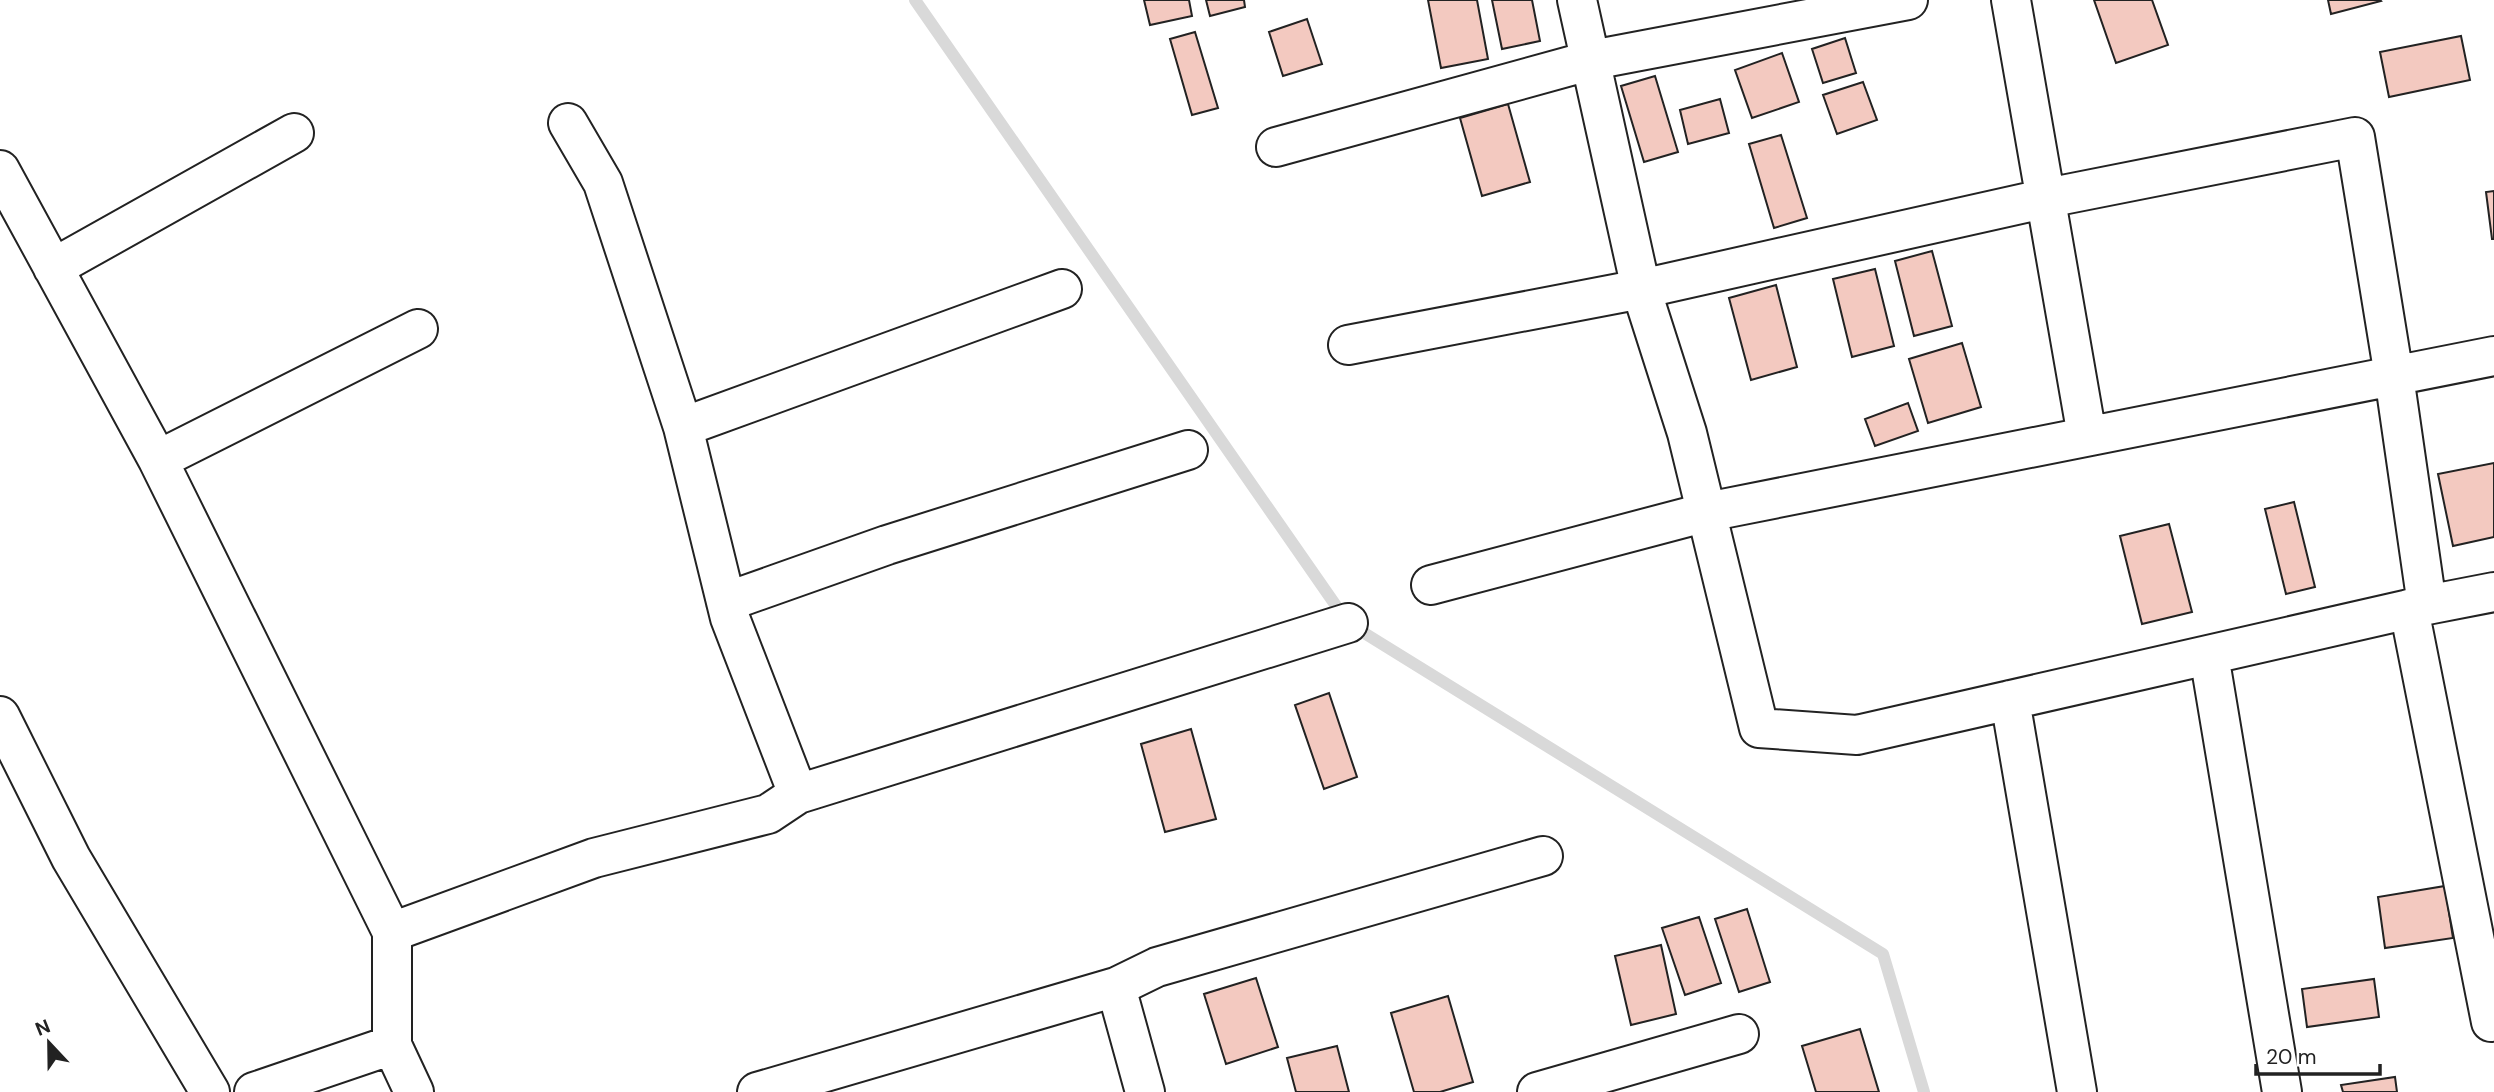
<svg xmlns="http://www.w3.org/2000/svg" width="2494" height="1092" font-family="'DM Sans',sans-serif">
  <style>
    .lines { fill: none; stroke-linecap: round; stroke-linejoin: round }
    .stream { stroke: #d9d9d9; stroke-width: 12 }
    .building { fill: #f3c9c0; stroke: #222; stroke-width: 2 }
    .minor-casing { stroke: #222; stroke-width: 42 }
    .minor { stroke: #fff; stroke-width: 38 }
  </style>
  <rect width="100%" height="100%" fill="#fff"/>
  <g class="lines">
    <path class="stream" d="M915,0L1348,623L1883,954L1924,1092"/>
  </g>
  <path class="building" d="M1144,0H1189L1192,16L1150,25Z
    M1206,0H1244L1245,7L1210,16Z
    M1428,0H1477L1488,59L1441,68Z
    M1492,0H1532L1540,41L1502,49Z
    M2094,0H2152L2168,45L2116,63Z
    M2328,0H2380L2381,1L2331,14Z
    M1307,19L1322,64L1283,76L1269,32Z
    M1195,32L1218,108L1192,115L1170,39Z
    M2461,36L2470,80L2389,97L2380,52Z
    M1845,38L1856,73L1823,83L1812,49Z
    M1782,53L1799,102L1752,118L1735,70Z
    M1655,76L1678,152L1644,162L1621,86Z
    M1863,82L1877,120L1837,134L1823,95Z
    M1720,99L1729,133L1688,144L1680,110Z
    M1508,104L1530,182L1482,196L1460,118Z
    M1781,135L1807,218L1774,228L1749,144Z
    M2494,191V239H2492L2486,192Z
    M1932,251L1952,326L1914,336L1895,261Z
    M1875,269L1894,346L1852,357L1833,279Z
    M1776,285L1797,367L1751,380L1729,298Z
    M1962,343L1981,407L1928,423L1909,359Z
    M1908,403L1918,431L1875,446L1865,419Z
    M2494,463V537L2453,546L2438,474Z
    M2294,502L2315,587L2286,594L2265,509Z
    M2169,524L2192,612L2142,624L2120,536Z
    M1329,693L1357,777L1324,789L1295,705Z
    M1191,729L1216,819L1165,832L1141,744Z
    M2445,886L2453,938L2385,948L2378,897Z
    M1747,909L1770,982L1739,992L1715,919Z
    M1699,917L1721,983L1685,995L1662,928Z
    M1661,945L1676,1014L1631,1025L1615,956Z
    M1256,978L1278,1047L1226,1064L1204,994Z
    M2374,979L2379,1017L2307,1027L2302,989Z
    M1448,996L1473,1082L1440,1092H1414L1391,1013Z
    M1860,1029L1879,1092H1816L1802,1046Z
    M1337,1046L1349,1092H1296L1287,1058Z
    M2395,1077L2397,1092H2343L2341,1085Z"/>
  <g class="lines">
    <defs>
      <path id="minor" d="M2011,0L2087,436
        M568,123L603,183L683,427L730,618L798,794
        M1276,147L1592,60L1908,0
        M0,170L158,460L392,932V1045L414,1092
        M53,268L294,133
        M1348,345L1641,289L2047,198L2355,137L2394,376L2427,605L1857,735L1759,728L1687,433L1641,289L1577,0
        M683,427L1062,289
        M158,460L418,329
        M1431,585L1707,512L2494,356
        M726,602L887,545L1188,450
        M2427,605L2494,592
        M2409,609L2491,1022
        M2209,655L2282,1092
        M2010,700L2077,1092
        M0,716L71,858L210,1092
        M392,932L594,858L768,814L798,794L1348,623
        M1116,987L1145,1092
        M254,1092L392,1045
        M757,1092L1116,987L1157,967L1543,856
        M1537,1092L1739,1034"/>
    </defs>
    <use href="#minor" class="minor-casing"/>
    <use href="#minor" class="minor"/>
  </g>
  <g transform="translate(49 1043) rotate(338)" stroke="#ffffff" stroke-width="5" paint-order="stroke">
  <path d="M0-5L12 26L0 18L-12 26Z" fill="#222222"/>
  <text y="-10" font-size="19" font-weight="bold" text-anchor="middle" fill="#222222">N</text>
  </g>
  <path d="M2256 1064v10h124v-10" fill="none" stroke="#222222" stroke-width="3.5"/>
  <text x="2266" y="1064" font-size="21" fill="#222222" stroke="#ffffff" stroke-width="5" paint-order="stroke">20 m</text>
</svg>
